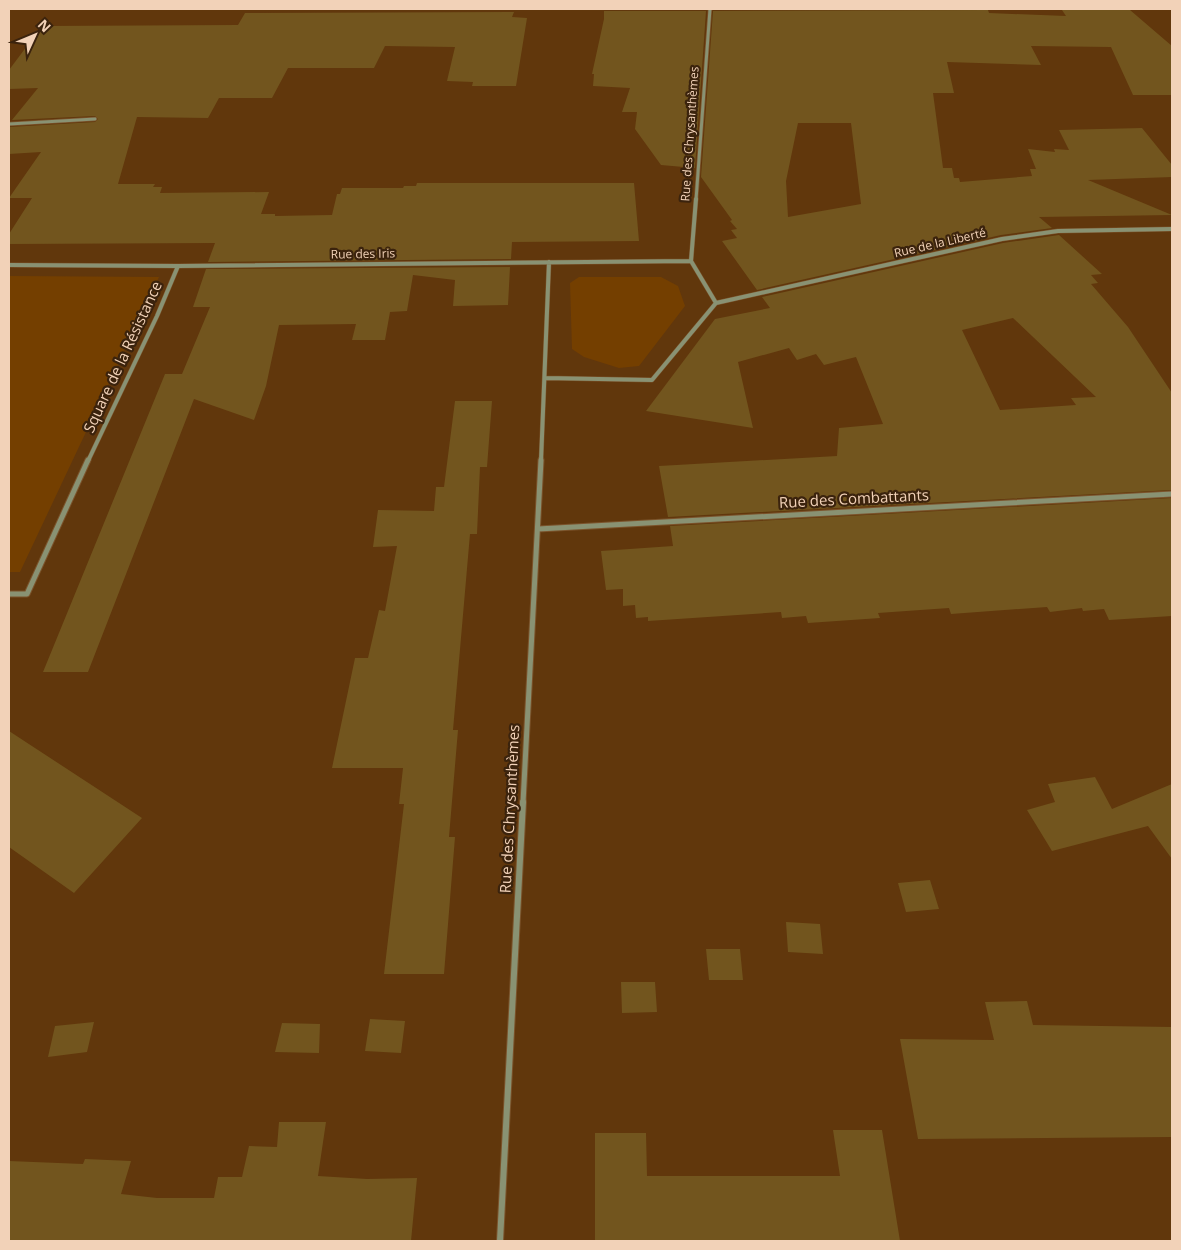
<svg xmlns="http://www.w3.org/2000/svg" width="1181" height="1250" font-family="'Open Sans',sans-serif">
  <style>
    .green { fill: #743f00 }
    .building { fill: #72551e; fill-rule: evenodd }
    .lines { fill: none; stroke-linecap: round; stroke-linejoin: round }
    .street-far3-casing { stroke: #7b532b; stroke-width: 4.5 }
    .street-far2-casing { stroke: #7b532b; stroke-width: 5 }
    .street-far1-casing { stroke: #7b532b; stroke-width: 7 }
    .street-casing { stroke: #7b532b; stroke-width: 8 }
    .street-far3 { stroke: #899273; stroke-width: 3 }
    .street-far2 { stroke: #899273; stroke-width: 4 }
    .street-far1 { stroke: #899273; stroke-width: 5 }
    .street { stroke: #899273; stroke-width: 6 }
    .labels { text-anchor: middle; stroke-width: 4.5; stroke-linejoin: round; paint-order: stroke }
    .far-street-label { font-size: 12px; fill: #f2d2b8; stroke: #3b230d }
    .street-label { font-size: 15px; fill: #f2d2b8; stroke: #3b230d }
  </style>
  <rect width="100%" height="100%" fill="#61370c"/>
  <path class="green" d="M9,276L159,277L20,572H9Z
    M579,277H661L678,286L685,306L639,366L619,368L584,357L572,349L570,283Z"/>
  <path class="building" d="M988,10L989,13L1066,16L1062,10H1130L1172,46V95H1133L1111,47L1031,46L1041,65L947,62L954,93H933L943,168H952L954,178H959L960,182L1032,176L1030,169H1036L1028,149L1055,152L1054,149L1069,150L1059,130L1142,128L1172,165V177L1088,180L1172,215L1039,217L1052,228L1001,235L757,290L722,241L737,238L731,230L737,229L730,221L732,220L701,177L713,11ZM798,123H851L861,204L788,217L786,181Z
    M604,11H706L695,168L661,165L635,129L637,112H622L630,88L593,86L594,74H592L604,19Z
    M514,12L512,17L527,18L516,86H472L473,82L447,81L455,47L385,46L374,68H288L272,98H219L208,118L137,117L118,184H155L153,187H162L160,193L269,192L261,214H275V216L332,215L337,194H340L342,188H403L404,186H416L417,183H634L639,241L512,242L511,259L208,262L215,243L9,244V234L32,198H9L41,152L9,154V127L95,122L98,119L95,116L12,120L38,88L9,89V70L42,26L238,25L245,13Z
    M1059,235L1102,274L1091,275L1098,283L1091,284L1128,327L1172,393V490L668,517L659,466L837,456L839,428L883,424L856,357L824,365L816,354L797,360L789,348L738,362L753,428L646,411L715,319L770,308L762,297L1003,243ZM1013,318L1096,397L1071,398L1076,405L1000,410L962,330Z
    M510,267L508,305L453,306L455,280L413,275L407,311L390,312L385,340H352L356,324L279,325L266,386L254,420L194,399L88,672H43L165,374H182L210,307H193L206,269Z
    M455,401H492L487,467H480L477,534H470L453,730H458L449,837H455L444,974H384L404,804H399L403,768H332L355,658H368L379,610L385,611L397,546L373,547L378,510L434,511L436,487H444Z
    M1172,498V616L1109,620L1104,609L1083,611L1082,608L1050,612L1047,607L951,614L949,608L878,613L880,618L808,623L806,616L782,618L781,612L648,621V617L636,618L635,605L623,606V589L606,590L601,551L673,546L670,526Z
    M9,731L142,818L74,893L9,847Z
    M1095,777L1112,809L1172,784V859L1148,826L1052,851L1027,810L1055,802L1048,784Z
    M930,880L939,909L906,912L898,883Z
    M786,922L820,924L823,954L788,952Z
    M706,949H740L743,980H709Z
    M621,982H655L657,1012L622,1013Z
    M1027,1001L1033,1025L1172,1027V1137L918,1139L900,1039L994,1040L985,1002Z
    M370,1019L405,1021L401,1053L365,1051Z
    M94,1022L87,1052L48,1057L55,1026Z
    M282,1023L320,1024L319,1053L275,1052Z
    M279,1122H326L318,1176L367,1179L417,1178L411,1241H9V1161L83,1164L85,1159L131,1161L121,1194L157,1198H214L218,1177H242L249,1146L277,1147Z
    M833,1130H882L900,1241H595V1133H646L647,1176H840Z"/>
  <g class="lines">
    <defs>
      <path id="street-far3" d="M9,124L95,119
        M696,200L710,9"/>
      <path id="street-far2" d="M696,199L691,261L716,303
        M9,265L178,266L691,261
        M716,303L1002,239L1058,231L1172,229
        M545,378L652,380L716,303
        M88,461L157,316L178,266
        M541,461L549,262"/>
      <path id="street-far1" d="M538,529L1172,494
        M9,594H27L88,460
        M523,803L541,460"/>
      <path id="street" d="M500,1241L523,802"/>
    </defs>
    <use href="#street-far3" class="street-far3-casing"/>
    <use href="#street-far2" class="street-far2-casing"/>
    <use href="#street-far1" class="street-far1-casing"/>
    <use href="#street" class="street-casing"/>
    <use href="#street-far3" class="street-far3"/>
    <use href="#street-far2" class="street-far2"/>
    <use href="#street-far1" class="street-far1"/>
    <use href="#street" class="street"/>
  </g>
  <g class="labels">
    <g class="far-street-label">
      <text transform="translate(690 134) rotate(-86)" y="4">Rue des Chrysanthèmes</text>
      <text transform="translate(940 243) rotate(-13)" y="4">Rue de la Liberté</text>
      <text transform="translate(363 254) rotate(-1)" y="4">Rue des Iris</text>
    </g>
    <g class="street-label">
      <text transform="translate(123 357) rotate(-65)" y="5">Square de la Résistance</text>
      <text transform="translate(854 499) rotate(-3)" y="5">Rue des Combattants</text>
      <text transform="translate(510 809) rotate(-87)" y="5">Rue des Chrysanthèmes</text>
    </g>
  </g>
  <rect width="1181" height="1250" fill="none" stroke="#f2d2b8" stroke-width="20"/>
  <g transform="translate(35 35) rotate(46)" stroke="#3b230d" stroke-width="4" paint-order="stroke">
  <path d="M0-4L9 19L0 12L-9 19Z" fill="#f2d2b8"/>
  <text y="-8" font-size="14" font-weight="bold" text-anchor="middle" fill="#f2d2b8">N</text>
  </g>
</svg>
